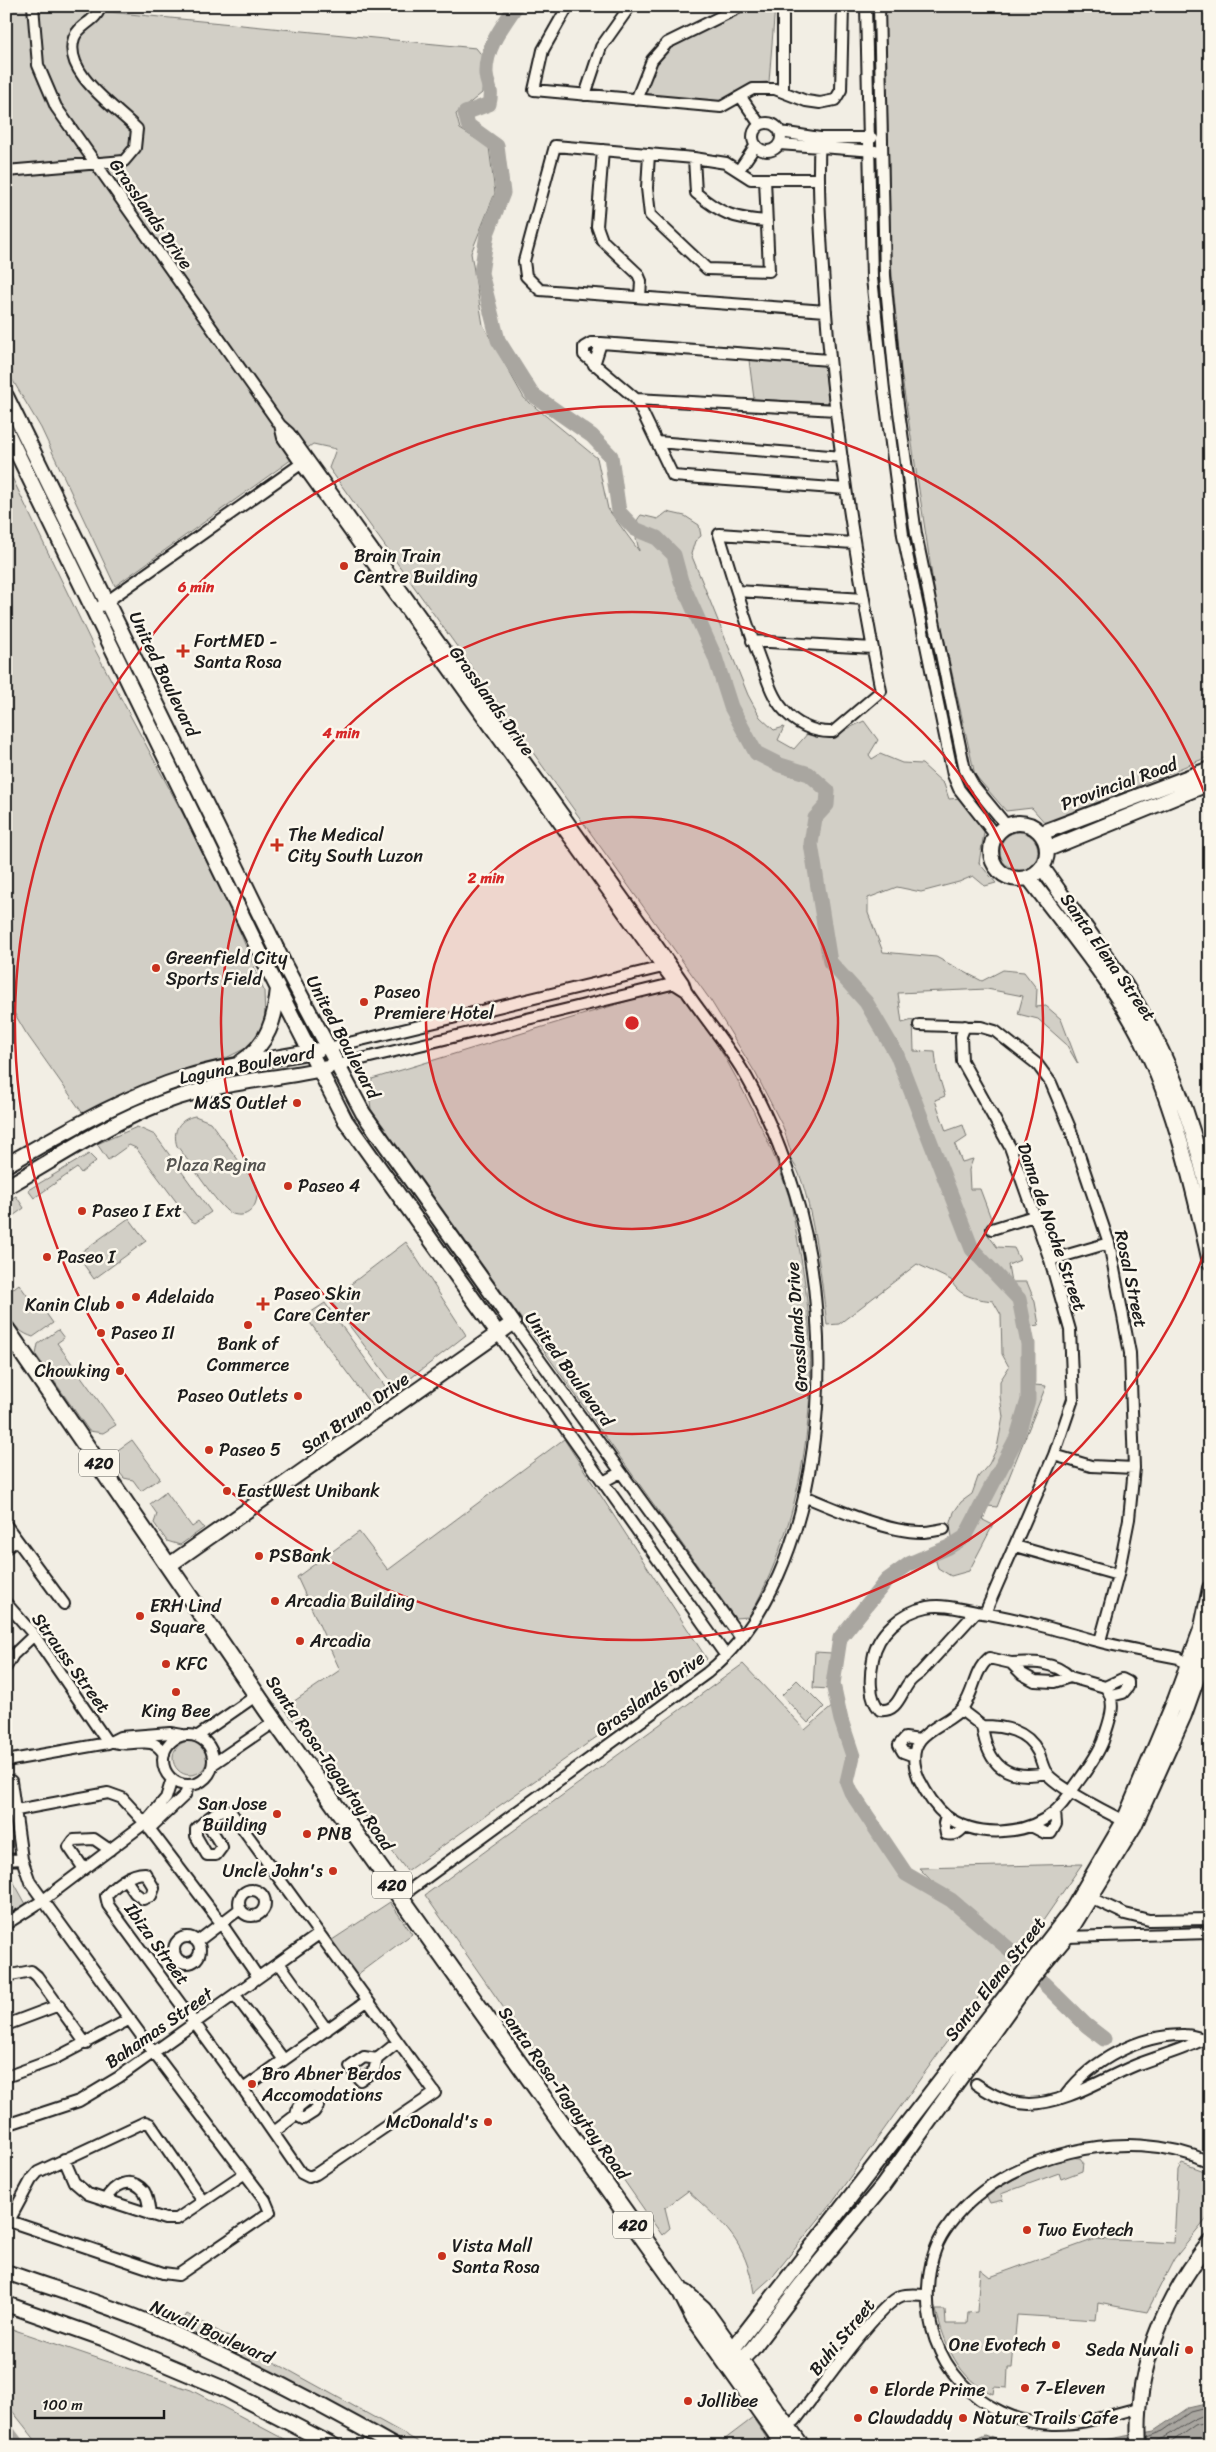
<svg xmlns="http://www.w3.org/2000/svg" width="1216" height="2452" font-family="Sriracha,sans-serif">
  <style>
    .green { fill: #d2cfc6; stroke: #777671 }
    .water { fill: #a9a6a0; stroke: #716f6b }
    .lines { fill: none; stroke-linecap: round; stroke-linejoin: round }
    .shore { stroke: #545351; stroke-width: 1 }
    .river { stroke: #a9a6a0; stroke-width: 15 }
    .street-casing { stroke: #1c1c1c; stroke-width: 14 }
    .secondary-casing { stroke: #1c1c1c; stroke-width: 18 }
    .primary-casing { stroke: #1c1c1c; stroke-width: 20 }
    .street { stroke: #fbf7ec; stroke-width: 10 }
    .secondary { stroke: #fbf7ec; stroke-width: 14 }
    .primary { stroke: #fbf7ec; stroke-width: 16 }
    .ring { fill: none; stroke: #d62828; stroke-width: 2.5 }
    .poi-dot { fill: #c8321e; stroke: #fbf7ec; stroke-width: 2 }
    .labels { text-anchor: middle; stroke-width: 5; stroke-linejoin: round; paint-order: stroke }
    .shield { fill: #fbf7ec; stroke: #5f5e5a; stroke-width: 1 }
    .shield-label { font-size: 16px; font-weight: bold; fill: #1c1c1c }
    .street-label { font-size: 18px; fill: #1c1c1c; stroke: #fbf7ec }
    .poi-label { font-size: 18px; fill: #1c1c1c; stroke: #fbf7ec; text-anchor: start }
    .park-label { font-size: 18px; fill: #53524f; stroke: #fbf7ec }
    .centre { fill: #d62828; stroke: #fbf7ec; stroke-width: 2.5 }
    .ring-label { font-size: 15px; text-anchor: middle; font-weight: bold; fill: #d62828; stroke: #fbf7ec; stroke-width: 5; stroke-linejoin: round; paint-order: stroke }
  </style>
  <rect width="100%" height="100%" fill="#f2eee4"/>
  <filter id="ink" filterUnits="userSpaceOnUse"><feTurbulence type="fractalNoise" baseFrequency=".02" numOctaves="2"/><feDisplacementMap in="SourceGraphic" scale="10" xChannelSelector="R" yChannelSelector="G"/><feConvolveMatrix kernelMatrix="1 2 1 2 8 2 1 2 1" color-interpolation-filters="sRGB"/></filter>
  <g filter="url(#ink)">
    <path class="green" d="M6,6L58,7L476,48L484,58L482,93L456,114L460,129L489,147L495,193L471,253L483,325L524,398L597,458L608,509L639,551C637,538 630,527 641,515L658,519L667,512L685,516L699,525L701,536L695,541L691,554L748,695L760,717L774,730L784,727L778,740L794,749L809,732L828,738L864,721L878,740L869,755L872,759L880,754L902,763L922,764L944,784L949,799L961,798L985,827L979,863L996,883L985,886L973,876L959,882L921,892L897,887L868,898V913L883,952L936,957L982,981L1003,970L1024,972L1037,989L1036,1007L1046,1006L1061,1019L1078,1064L1066,1044L1038,1019L1018,1014L1023,996L987,989L898,993L902,1023L913,1020L914,1051L935,1052L937,1070L945,1096L935,1100L946,1131L963,1125L967,1137L955,1145L962,1162L973,1159L969,1170L970,1189H980L992,1221L986,1232L997,1247L1014,1248L1020,1260L1008,1265L1011,1282H1027L1035,1302L1039,1325L1031,1326L1034,1385L1046,1386L997,1507L988,1506L983,1520L993,1525L969,1571L951,1576L938,1568L935,1558L952,1537L950,1526L954,1512L961,1502L972,1494L978,1477L989,1464L997,1448L1003,1417L1000,1396V1381L1009,1367L1002,1354L1001,1315L993,1301C977,1299 958,1297 951,1280L917,1264L839,1324L827,1325C823,1293 811,1178 790,1159L791,1152L783,1127L756,1074L711,1001L329,468L336,449L313,444L115,586L41,428L6,369Z
      M754,6H775L769,82L751,83L722,101L643,95L657,62L674,44Z
      M885,6H1210V756L1046,824L1032,808L1006,811L975,775L936,602L901,371L891,263Z
      M749,360L824,365L829,403L754,399Z
      M6,465L94,648L183,814L233,915L264,991L265,1020L252,1045L226,1058L181,1071L84,1115L26,1033L6,999Z
      M1000 851a19 19 0 1 1 38 0a19 19 0 1 1-38 0Z
      M667,989C671,990 677,991 681,994C694,1007 718,1046 728,1063C751,1104 775,1152 789,1197C793,1211 795,1227 798,1242C823,1367 812,1504 749,1617L735,1618L371,1109L369,1093L372,1079Z
      M195,1116L210,1122L256,1184C261,1201 251,1222 230,1213C218,1207 188,1159 177,1146C172,1131 179,1119 195,1116Z
      M137,1127L155,1135L211,1212L195,1223L190,1220L136,1148L129,1145L108,1160L97,1144Z
      M89,1154L96,1161L81,1173L77,1168L34,1198L28,1190Z
      M16,1196L24,1208L6,1221V1201Z
      M129,1218L146,1241L94,1279L77,1255Z
      M406,1242L466,1335L397,1389L330,1300Z
      M19,1284L38,1311L43,1309L53,1323L33,1337C12,1330 6,1315 6,1294Z
      M325,1303L390,1393L372,1406L305,1316Z
      M58,1330L64,1338L57,1343L116,1425L103,1433L89,1431L36,1355L38,1344Z
      M564,1439L707,1659L407,1871L284,1708L340,1670L297,1577L359,1532L388,1570Z
      M132,1440L160,1478L141,1491L133,1480L124,1478L112,1463L115,1452Z
      M166,1492L192,1527L199,1522L204,1528L180,1545L167,1541L154,1523L157,1514L150,1504Z
      M815,1652L832,1653L830,1689L813,1688Z
      M743,1664L805,1730L834,1705L847,1758V1782L851,1792L906,1874L949,1899L919,1868L1082,1864L1003,1979L988,1984L830,2205L773,2276L754,2293C746,2241 725,2225 688,2191L665,2208L670,2228L662,2235L425,1895Z
      M797,1680L824,1707L808,1723L782,1695Z
      M173 1758a17 17 0 1 1 34 0a17 17 0 1 1-34 0Z
      M8,1872L26,1904L6,1915V1873Z
      M390,1902L412,1934L354,1977L329,1942Z
      M1068,2157L1080,2158L1083,2162L1082,2171L1061,2179L1059,2173L1001,2194L1003,2200L990,2203L987,2197C1011,2178 1039,2166 1068,2157Z
      M1182,2163L1210,2173V2215L1174,2259L1147,2312L1098,2303L1096,2320L1017,2315L1012,2368H1008L1007,2388L994,2387L993,2394C958,2379 945,2345 936,2310H945L946,2324H967L968,2313L977,2312L980,2269L990,2277L1095,2239L1174,2243L1178,2170Z
      M187,2314L426,2446H405L275,2374L177,2329Z
      M6,2327L191,2390L297,2446H40L6,2403Z
      M753,2418L772,2446H716Z"/>
    <path class="water" d="M1210,2403V2446H1028L1047,2442L1061,2444L1092,2442L1154,2431L1188,2408Z
      M985,2435L1015,2446H974L978,2438Z"/>
    <g class="lines">
      <path class="shore" d="M1147,2437L1163,2431L1190,2412L1210,2407
        M1147,2443C1172,2440 1184,2418 1210,2414
        M1166,2446L1195,2425L1210,2421"/>
      <path class="river" d="M516,6C502,27 485,48 486,74C487,88 493,87 489,104L465,113L468,125L497,146L503,193L487,234L481,273L498,340L532,394L592,436L611,456L619,512L635,529L657,538L674,555L681,581L715,657L731,707L756,753L780,765L809,774L828,791L827,805L815,818L811,844L830,962L866,1002L897,1055L972,1249L1019,1299L1028,1344V1400L1017,1437L965,1537L949,1547L909,1564L887,1580L840,1638L833,1684L841,1720L853,1756L847,1782L851,1792L906,1874L951,1900L1009,1949L1086,2025L1104,2039
        M6,2430L18,2446"/>
      <defs>
        <path id="street" d="M33,6L38,65L56,107L280,425L289,433L653,939L683,982L686,991
          M568,6L543,50L534,90L721,107L753,89H775L806,101L820,103L835,100L841,90L843,6
          M866,6L872,278L884,390L903,535L953,775L959,789L995,835
          M879,6L885,276L896,390L916,534L965,770L974,786L1006,825
          M783,91V6
          M585,95L601,47L630,6
          M741,97L760,125
          M636,100L652,60L667,43L742,6
          M753 137a14 14 0 1 1 28 0a14 14 0 1 1-28 0Z
          M780,132L820,138H872
          M820,138C817,187 821,236 824,285C833,422 855,557 881,691L833,732C814,733 795,724 783,709C773,698 768,682 763,668C746,624 733,579 719,534L853,543
          M779,144L875,151
          M603,150L597,226L602,240L638,274L641,281L640,297
          M649,154L647,188L650,215L707,269L769,271L765,179H817
          M694,158L696,193C721,214 735,219 767,221
          M739,170L756,145
          M6,171L124,161L135,148L137,129C116,107 62,73 74,38C79,24 98,21 100,6
          M765,179H751L726,163L694,158L555,146L524,261L526,276L540,290L826,311
          M829,360L601,343H591L584,347V355L636,399L673,476L846,489
          M594,365L601,343
          M636,399L836,410
          M280,425L283,438L301,464L662,967L675,984L686,991C706,1020 730,1048 747,1078C767,1113 783,1154 795,1193C838,1332 829,1574 707,1673L400,1897
          M657,442L842,457
          M737,591L864,599
          M95,610L305,461
          M752,641L873,648
          M919,1025L981,1027L995,1031L1037,1064L1051,1083L1070,1128L1109,1243L1130,1353L1134,1468L1129,1519L1118,1575L1100,1641
          M965,1026L961,1036L962,1061L1010,1147L1050,1260L1070,1330L1073,1399L1054,1455L985,1613
          M328,1048L667,966
          M337,1065L680,982
          M992,1229L1034,1216
          M1050,1260L1109,1243
          M513,1323L741,1638
          M499,1335L726,1656
          M1054,1455L1091,1466L1134,1468
          M603,1482L621,1472
          M804,1496C835,1509 887,1532 921,1532C929,1532 937,1530 944,1529
          M6,1525L64,1604
          M1015,1546L1118,1575
          M6,1548L17,1540
          M6,1603L34,1635L108,1743
          M976,1612L920,1673C916,1676 911,1679 908,1684C900,1695 897,1712 880,1710C868,1698 870,1674 873,1659C877,1633 902,1612 927,1607C943,1604 960,1609 976,1612C1017,1618 1057,1630 1097,1641C1124,1648 1152,1653 1179,1658L1187,1666L1210,1672
          M989,1658L1011,1663L1022,1674L1035,1681L1054,1682L1070,1677L1105,1687C1119,1703 1108,1724 1103,1741C1097,1757 1085,1772 1075,1786C1069,1795 1062,1806 1053,1813C1025,1836 976,1838 946,1816C935,1807 926,1793 919,1779C914,1767 911,1752 920,1740C931,1726 952,1721 963,1707C975,1691 973,1672 989,1658Z
          M1011,1663C1032,1662 1054,1661 1070,1677
          M6,1667L13,1655L34,1635
          M1105,1687L1122,1679L1128,1682V1687L1123,1693L1111,1696
          M961,1710L982,1726
          M163 1760a25 25 0 1 1 50 0a25 25 0 1 1-50 0Z
          M198,1736L257,1695
          M113,1742C135,1748 152,1733 164,1754
          M914,1756L903,1752L899,1745L905,1738L920,1740
          M6,1761L108,1743L120,1737L170,1733L182,1735
          M213,1764L276,1721
          M1047,1773C1006,1781 988,1766 982,1726C1004,1726 1027,1730 1038,1752C1041,1759 1043,1769 1047,1774C1063,1791 1108,1813 1130,1824
          M6,1812L108,1793L122,1798L145,1823L221,1923L258,1977
          M946,1816L944,1823L946,1834C955,1836 959,1833 965,1826
          M1031,1826L1045,1833H1051L1056,1824L1055,1812
          M149,1829L185,1795L189,1785
          M6,1860L22,1859
          M84,1869L69,1847L74,1840L94,1839L110,1850
          M126,1880L135,1893L143,1899L151,1896L154,1888L145,1873C130,1873 115,1885 106,1896L108,1905L243,2089L301,2173L309,2177L316,2174L435,2093L230,1811C219,1806 204,1822 196,1829V1836L207,1855H216L222,1847L206,1821
          M239 1903a13 13 0 1 1 26 0a13 13 0 1 1-26 0Z
          M1091,1898L1125,1914L1149,1920L1210,1919
          M6,1924L42,1901L145,1823L166,1798L172,1779
          M174 1950a13 13 0 1 1 26 0a13 13 0 1 1-26 0Z
          M1066,1937L1210,1933
          M198,1941L240,1909
          M279,1963L327,2030
          M6,1976L31,1971L37,1976L86,2044
          M235,1995L284,2060
          M6,2025L59,2005
          M364,2057L377,2059L374,2071L360,2080L350,2067Z
          M377,2059L398,2042
          M6,2077L52,2060L130,2019
          M976,2084C992,2095 1009,2104 1029,2104C1067,2103 1102,2079 1136,2065C1159,2056 1183,2050 1204,2039
          M243,2089L367,2001
          M1066,2095C1092,2060 1141,2034 1185,2035C1193,2035 1200,2039 1208,2039
          M308,2099L314,2100L318,2106L314,2112L303,2119L296,2115L298,2107Z
          M6,2125L79,2101L119,2077L319,1934
          M274,2132L296,2115
          M64,2159L74,2182L88,2194L165,2219H177L245,2173
          M105,2200C114,2185 130,2175 144,2191C148,2197 149,2207 150,2215
          M6,2220L163,2273L178,2275L270,2212L265,2200L154,2053L30,1882L22,1859L11,1781
          M9,2221L31,2180L38,2172L145,2122L150,2124L202,2200
          M1138,2408C1111,2415 1082,2425 1053,2424C979,2422 924,2361 928,2288C929,2268 934,2247 945,2231C974,2188 1021,2163 1070,2152C1116,2141 1166,2142 1210,2162
          M795,2421C815,2396 876,2306 901,2296C909,2293 919,2295 927,2295"/>
        <path id="secondary" d="M6,396L285,966L363,1113L513,1323L168,1566
          M6,430L270,973L345,1120L499,1335
          M991 851a28 28 0 1 1 56 0a28 28 0 1 1-56 0Z
          M1041,833L1210,769
          M1048,849L1210,783
          M1042,867C1079,921 1123,974 1152,1032C1179,1084 1198,1143 1210,1201
          M1029,878C1067,929 1114,984 1142,1040C1175,1107 1194,1190 1210,1262
          M241,1062C268,1045 275,1019 278,989
          M6,1165C65,1132 123,1097 187,1077C230,1064 274,1059 318,1050
          M6,1187C68,1152 126,1110 196,1092C239,1080 284,1078 327,1068
          M6,2272C51,2288 98,2302 142,2320C229,2357 312,2399 394,2446
          M6,2304L105,2339L222,2388L334,2446
          M732,2350L1072,1910L1124,1821L1175,1700L1202,1627L1210,1588
          M733,2368L752,2349L800,2286L882,2187L1031,1979L1066,1937L1134,1826L1184,1715L1210,1642
          M1139,2446C1134,2371 1163,2300 1210,2242"/>
        <path id="primary" d="M6,1329L267,1710L679,2288L693,2316L785,2446
          M685,2293L703,2309L801,2446"/>
      </defs>
      <use href="#street" class="street-casing"/>
      <use href="#secondary" class="secondary-casing"/>
      <use href="#primary" class="primary-casing"/>
      <use href="#street" class="street"/>
      <use href="#secondary" class="secondary"/>
      <use href="#primary" class="primary"/>
    </g>
  </g>
  <circle cx="632" cy="1023" r="206" fill="#d62828" fill-opacity=".12"/>
  <g class="ring">
    <circle cx="632" cy="1023" r="206"/>
    <circle cx="632" cy="1023" r="411"/>
    <path d="M1208 1244A617 617 0 1 1 1208 802"/>
  </g>
  <g class="poi-dot">
    <circle cx="344" cy="566" r="5"/>
    <path d="M180.5 643.5h5v5h5v5h-5v5h-5v-5h-5v-5h5z"/>
    <path d="M274.5 837.5h5v5h5v5h-5v5h-5v-5h-5v-5h5z"/>
    <circle cx="156" cy="968" r="5"/>
    <circle cx="364" cy="1002" r="5"/>
    <circle cx="297" cy="1103" r="5"/>
    <circle cx="288" cy="1186" r="5"/>
    <circle cx="82" cy="1211" r="5"/>
    <circle cx="47" cy="1257" r="5"/>
    <circle cx="136" cy="1297" r="5"/>
    <path d="M260.5 1296.5h5v5h5v5h-5v5h-5v-5h-5v-5h5z"/>
    <circle cx="120" cy="1305" r="5"/>
    <circle cx="248" cy="1325" r="5"/>
    <circle cx="101" cy="1333" r="5"/>
    <circle cx="120" cy="1371" r="5"/>
    <circle cx="298" cy="1396" r="5"/>
    <circle cx="209" cy="1450" r="5"/>
    <circle cx="227" cy="1491" r="5"/>
    <circle cx="259" cy="1556" r="5"/>
    <circle cx="275" cy="1601" r="5"/>
    <circle cx="140" cy="1616" r="5"/>
    <circle cx="300" cy="1641" r="5"/>
    <circle cx="166" cy="1664" r="5"/>
    <circle cx="176" cy="1692" r="5"/>
    <circle cx="277" cy="1814" r="5"/>
    <circle cx="307" cy="1834" r="5"/>
    <circle cx="333" cy="1871" r="5"/>
    <circle cx="252" cy="2084" r="5"/>
    <circle cx="488" cy="2122" r="5"/>
    <circle cx="1027" cy="2230" r="5"/>
    <circle cx="442" cy="2256" r="5"/>
    <circle cx="1056" cy="2345" r="5"/>
    <circle cx="1189" cy="2350" r="5"/>
    <circle cx="1025" cy="2388" r="5"/>
    <circle cx="874" cy="2390" r="5"/>
    <circle cx="688" cy="2401" r="5"/>
    <circle cx="858" cy="2418" r="5"/>
    <circle cx="963" cy="2418" r="5"/>
  </g>
  <g class="labels">
    <g class="shield">
      <rect x="79" y="1449.5" width="40" height="27" rx="4"/>
      <rect x="372" y="1871.5" width="40" height="27" rx="4"/>
      <rect x="613" y="2211.5" width="40" height="27" rx="4"/>
    </g>
    <g class="shield-label">
      <text x="99" y="1469">420</text>
      <text x="392" y="1891">420</text>
      <text x="633" y="2231">420</text>
    </g>
    <g class="street-label">
      <text transform="translate(151 214) rotate(55)" y="6">Grasslands Drive</text>
      <text transform="translate(164 674) rotate(64)" y="6">United Boulevard</text>
      <text transform="translate(492 701) rotate(54)" y="6">Grasslands Drive</text>
      <text transform="translate(1119 784) rotate(-20)" y="6">Provincial Road</text>
      <text transform="translate(1108 957) rotate(55)" y="6">Santa Elena Street</text>
      <text transform="translate(343 1037) rotate(62)" y="6">United Boulevard</text>
      <text transform="translate(247 1065) rotate(-11)" y="6">Laguna Boulevard</text>
      <text transform="translate(1052 1227) rotate(71)" y="6">Dama de Noche Street</text>
      <text transform="translate(1131 1279) rotate(78)" y="6">Rosal Street</text>
      <text transform="translate(797 1327) rotate(-94)" y="6">Grasslands Drive</text>
      <text transform="translate(569 1369) rotate(54)" y="6">United Boulevard</text>
      <text transform="translate(355 1413) rotate(-35)" y="6">San Bruno Drive</text>
      <text transform="translate(71 1663) rotate(54)" y="6">Strauss Street</text>
      <text transform="translate(650 1694) rotate(-36)" y="6">Grasslands Drive</text>
      <text transform="translate(330 1763) rotate(55)" y="6">Santa Rosa-Tagaytay Road</text>
      <text transform="translate(157 1944) rotate(54)" y="6">Ibiza Street</text>
      <text transform="translate(995 1979) rotate(-52)" y="6">Santa Elena Street</text>
      <text transform="translate(159 2028) rotate(-35)" y="6">Bahamas Street</text>
      <text transform="translate(564 2093) rotate(54)" y="6">Santa Rosa-Tagaytay Road</text>
      <text transform="translate(212 2332) rotate(24)" y="6">Nuvali Boulevard</text>
      <text transform="translate(842 2337) rotate(-51)" y="6">Buhi Street</text>
    </g>
    <g class="poi-label">
      <text x="354" y="562">Brain Train<tspan x="354" dy="21">Centre Building</tspan></text>
      <text x="194" y="647">FortMED -<tspan x="194" dy="21">Santa Rosa</tspan></text>
      <text x="288" y="841">The Medical<tspan x="288" dy="21">City South Luzon</tspan></text>
      <text x="166" y="964">Greenfield City<tspan x="166" dy="21">Sports Field</tspan></text>
      <text x="374" y="998">Paseo<tspan x="374" dy="21">Premiere Hotel</tspan></text>
      <text x="287" y="1109" text-anchor="end">M&amp;S Outlet</text>
      <text x="298" y="1192">Paseo 4</text>
      <text x="92" y="1217">Paseo I Ext</text>
      <text x="57" y="1263">Paseo I</text>
      <text x="274" y="1300">Paseo Skin<tspan x="274" dy="21">Care Center</tspan></text>
      <text x="146" y="1303">Adelaida</text>
      <text x="110" y="1311" text-anchor="end">Kanin Club</text>
      <text x="111" y="1339">Paseo II</text>
      <text x="248" y="1350" text-anchor="middle">Bank of<tspan x="248" dy="21">Commerce</tspan></text>
      <text x="110" y="1377" text-anchor="end">Chowking</text>
      <text x="288" y="1402" text-anchor="end">Paseo Outlets</text>
      <text x="219" y="1456">Paseo 5</text>
      <text x="237" y="1497">EastWest Unibank</text>
      <text x="269" y="1562">PSBank</text>
      <text x="285" y="1607">Arcadia Building</text>
      <text x="150" y="1612">ERH Lind<tspan x="150" dy="21">Square</tspan></text>
      <text x="310" y="1647">Arcadia</text>
      <text x="176" y="1670">KFC</text>
      <text x="176" y="1717" text-anchor="middle">King Bee</text>
      <text x="267" y="1810" text-anchor="end">San Jose<tspan x="267" dy="21">Building</tspan></text>
      <text x="317" y="1840">PNB</text>
      <text x="323" y="1877" text-anchor="end">Uncle John's</text>
      <text x="262" y="2080">Bro Abner Berdos<tspan x="262" dy="21">Accomodations</tspan></text>
      <text x="478" y="2128" text-anchor="end">McDonald's</text>
      <text x="1037" y="2236">Two Evotech</text>
      <text x="452" y="2252">Vista Mall<tspan x="452" dy="21">Santa Rosa</tspan></text>
      <text x="1046" y="2351" text-anchor="end">One Evotech</text>
      <text x="1179" y="2356" text-anchor="end">Seda Nuvali</text>
      <text x="1035" y="2394">7-Eleven</text>
      <text x="884" y="2396">Elorde Prime</text>
      <text x="698" y="2407">Jollibee</text>
      <text x="868" y="2424">Clawdaddy</text>
      <text x="973" y="2424">Nature Trails Cafe</text>
    </g>
    <g class="park-label">
      <text x="216" y="1171">Plaza Regina</text>
    </g>
  </g>
  <circle cx="632" cy="1023" r="8" class="centre"/>
  <g class="ring-label">
    <text x="196" y="592">6 min</text>
    <text x="341" y="738">4 min</text>
    <text x="486" y="883">2 min</text>
  </g>
  <rect width="1216" height="2452" fill="none" stroke="#fbf7ec" stroke-width="25"/>
  <rect x="12" y="12" width="1191" height="2427" fill="none" stroke="#1c1c1c" stroke-width="2" filter="url(#ink)"/>
  <path d="M35 2410v8h129v-8" fill="none" stroke="#1c1c1c" stroke-width="2.5"/>
  <text x="42" y="2410" font-size="15" fill="#1c1c1c" stroke="#fbf7ec" stroke-width="4" paint-order="stroke">100 m</text>
</svg>
